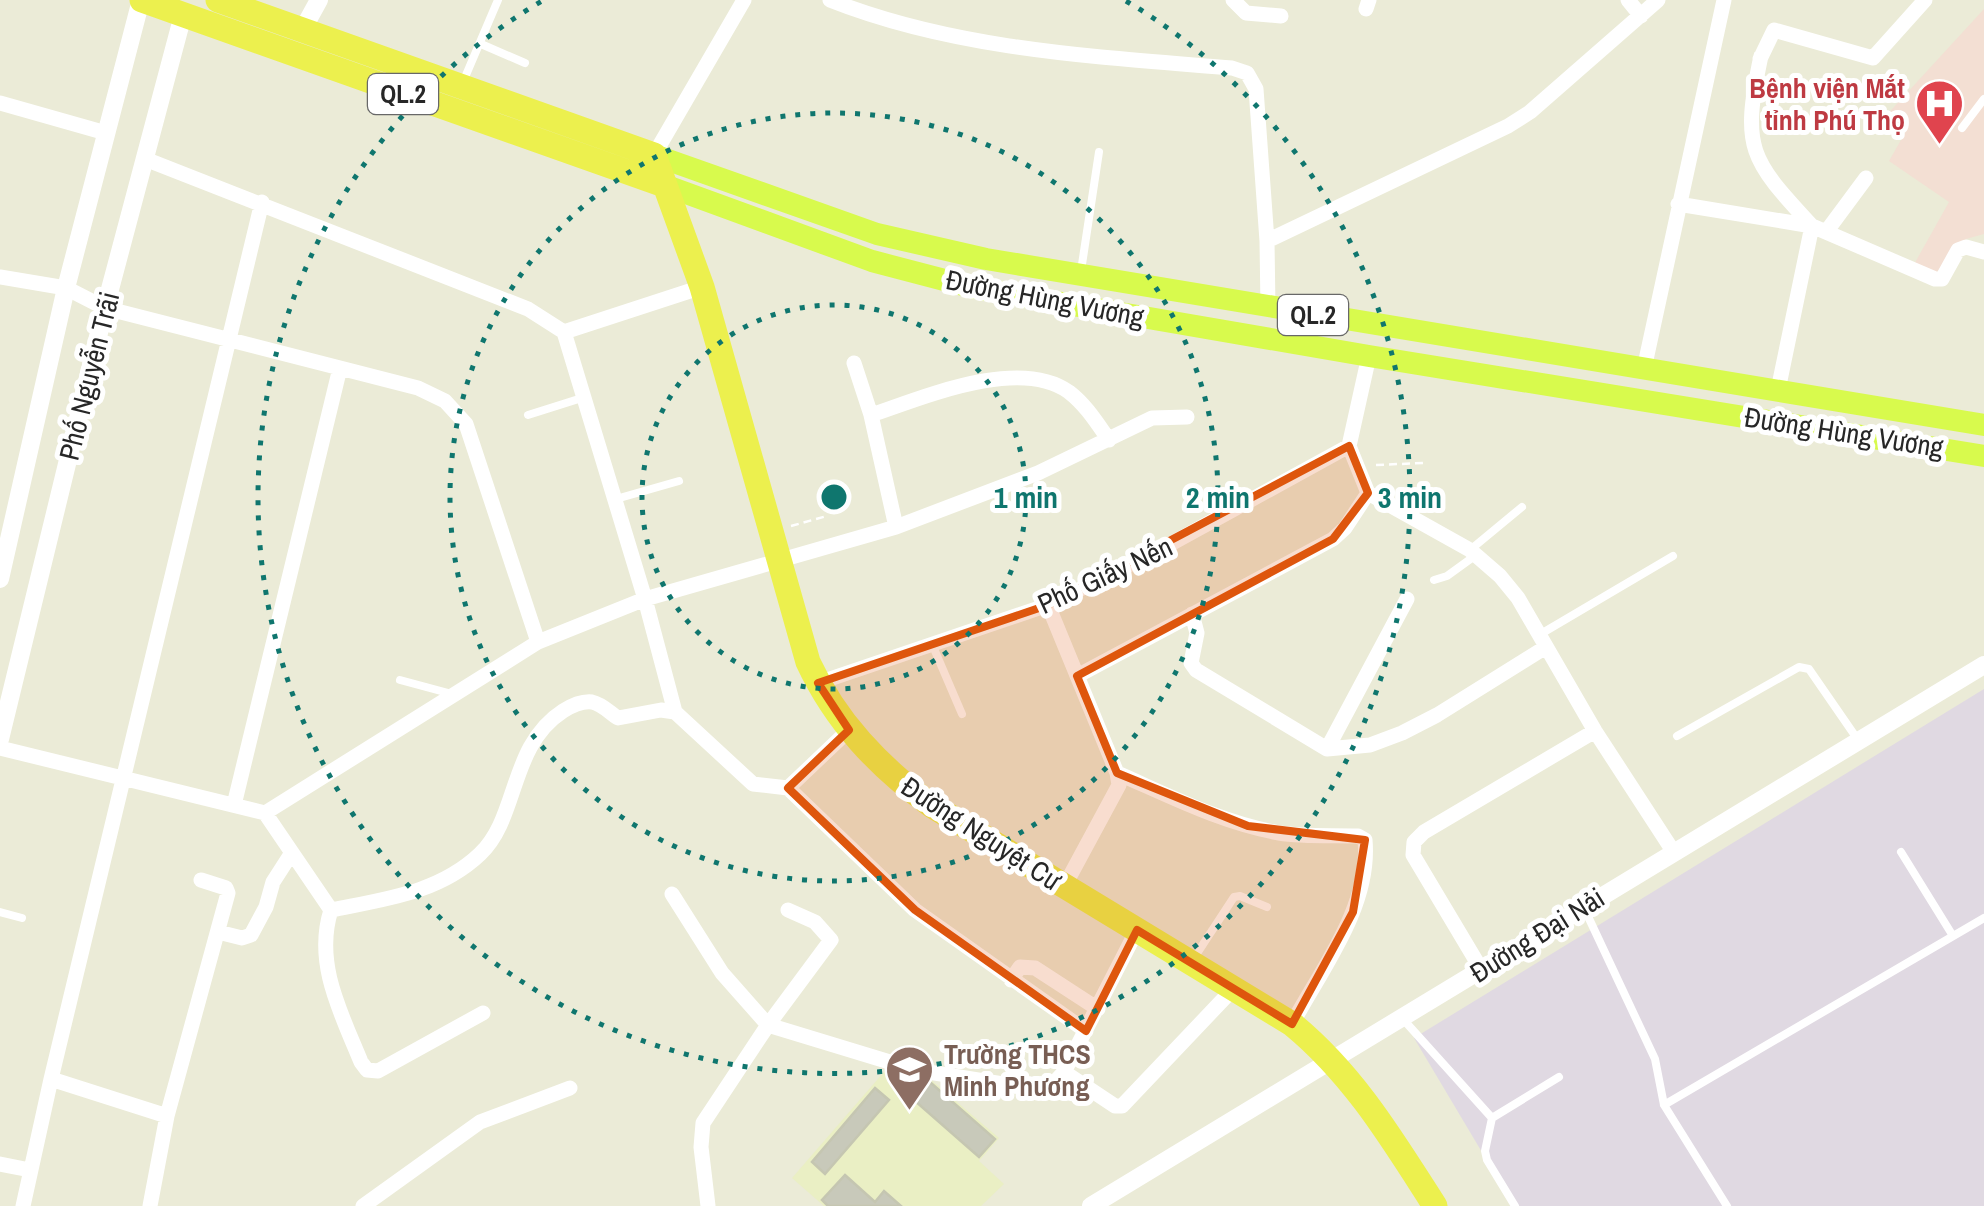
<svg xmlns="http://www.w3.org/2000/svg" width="1984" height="1206" font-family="'Archivo Narrow',sans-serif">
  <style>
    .industrial { fill: #e0d9e2 }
    .education { fill: #eaefc4 }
    .medical { fill: #f3dfd3 }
    .building { fill: #c8c9ba; stroke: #c5c6b1; stroke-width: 2.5 }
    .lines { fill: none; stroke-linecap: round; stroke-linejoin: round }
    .path { stroke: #fff; stroke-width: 2.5; stroke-dasharray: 8 5; stroke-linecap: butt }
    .service { stroke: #fff; stroke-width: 8 }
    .minor { stroke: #fff; stroke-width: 15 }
    .tertiary { stroke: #fff; stroke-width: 18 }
    .primary { stroke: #d8fa4d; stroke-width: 22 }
    .trunk { stroke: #ecf04e; stroke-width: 25 }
    .marked { fill: #de560d; fill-opacity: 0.2; stroke: #de560d; stroke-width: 8; stroke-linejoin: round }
    .ring { fill: none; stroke: #0f766e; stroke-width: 5; stroke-dasharray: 5 10 }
    .labels { text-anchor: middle; stroke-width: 10; stroke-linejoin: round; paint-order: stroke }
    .shield { fill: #fff; stroke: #686868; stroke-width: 2.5 }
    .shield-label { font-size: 25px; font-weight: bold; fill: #272727 }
    .health-label { font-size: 28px; font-weight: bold; fill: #be3a42; stroke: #fff; text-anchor: end }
    .street-label { font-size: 28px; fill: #272727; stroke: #fff }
    .education-label { font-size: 28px; font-weight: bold; fill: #785e54; stroke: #fff; text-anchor: start }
    .centre { fill: #0f766e; stroke: #fff; stroke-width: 5 }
    .ring-label { font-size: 30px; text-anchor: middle; font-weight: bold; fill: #0f766e; stroke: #fff; stroke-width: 10; stroke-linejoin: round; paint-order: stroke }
  </style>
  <rect width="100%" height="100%" fill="#ebebd7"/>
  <path class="industrial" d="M1984,689V1206H1514L1414,1038Z"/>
  <path class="education" d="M890,1065L912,1085L923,1073L999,1138L979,1161L1004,1184L981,1206H824L792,1178Z"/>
  <path class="medical" d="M1984,9V234L1966,239L1936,273L1912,268L1949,202L1889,161L1905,133L1883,119Z"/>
  <path class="building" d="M923,1076L995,1139L979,1157L907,1094Z
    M875,1088L889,1100L825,1174L812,1162Z
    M845,1175L875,1202L884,1191L901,1206H828L822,1200Z"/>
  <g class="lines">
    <path class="path" d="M1376,465L1423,463
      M791,526L827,516"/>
    <path class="service" d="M481,44L525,63
      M463,82L498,0
      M1962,128L1984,99
      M1081,271L1099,152
      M528,415L585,397
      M616,499L679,481
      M1470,550L1522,507
      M1434,580L1447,576L1476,555
      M1539,635L1673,556
      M932,644L962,714
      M400,680L452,694
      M1677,736L1799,667L1809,669L1858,740
      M1901,852L1953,936
      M1585,910L1655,1059L1664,1105L1727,1206
      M0,912L22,918
      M1194,958L1234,897L1240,896L1267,907
      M1402,1018L1492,1118
      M1664,1105L1984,918
      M1515,1206L1487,1160L1485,1151L1492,1118L1559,1077"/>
    <path class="minor" d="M830,0C956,50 1098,57 1232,68L1247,73L1256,89L1267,241L1268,308
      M1233,0L1246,13L1281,16
      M1628,0L1641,16
      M1366,9L1369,0
      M1761,56C1741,149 1750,159 1812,226
      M1760,59L1774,30L1873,58L1925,0
      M0,103L106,133
      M654,155L744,0
      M145,159L528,309L564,332L645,599L675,712L753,784L788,788L849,730
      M1678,204L1812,226L1935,279H1942L1958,250L1966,247L1984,252
      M1826,232L1866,178
      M1267,241L1508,126L1530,112L1658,0
      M0,277L66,288L105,308L418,388L445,401L466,424L538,642
      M564,332L702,287
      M854,363L871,415
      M1644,369L1724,0
      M1778,390L1812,226
      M1349,446L1368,493L1470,550L1500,576L1518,598L1595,731L1673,851
      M896,527L871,415C922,398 1019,356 1069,392C1086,405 1097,423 1109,440
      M1048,605L1117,773L1119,785L1064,887
      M1192,614L1197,633L1191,663L1196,670L1327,749L1370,745L1402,733L1437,715L1546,647
      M1077,676L1333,539L1345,528L1368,493
      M818,683L1048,605L1167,546L1349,446L1369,356
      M0,748L265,813L538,642L645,599L896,527L1038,473L1152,418L1187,417
      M1327,749L1407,599
      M1117,773C1170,796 1222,823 1279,833C1305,837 1332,835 1358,836L1365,840C1371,906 1322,968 1292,1024
      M788,788L915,910L1086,1031
      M234,805L340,368
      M265,813L331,910
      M672,894L722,973L768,1025L916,1070L1034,1089L1052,1085L1064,1072L1137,930
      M331,910C385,899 439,893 480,854C519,817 509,746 563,711C571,706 583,701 592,702C602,704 610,713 618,718L661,710L675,712
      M331,910C314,963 341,1013 361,1062L367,1070L378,1071L483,1013
      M218,932L242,938L251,935L266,907L273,882L291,854
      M1481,969L1413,855L1414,842L1424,832L1595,731
      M1011,980L1020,967L1035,968L1098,1009
      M1064,1072L1115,1106H1122L1235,987
      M51,1079L167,1116
      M0,1164L30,1170
      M23,1206L51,1079L262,202
      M150,1206L167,1116L228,893L226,888L201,880
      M363,1206L480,1122L570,1088
      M708,1206L701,1147L703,1123L768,1025L831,940L815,922L788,910"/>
    <path class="tertiary" d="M303,29L319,0
      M0,579L66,288L141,0
      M0,739L105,308L183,15
      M1091,1206L1984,665"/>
    <path class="primary" d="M654,155L877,234L986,259L1984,425
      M664,185L872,261L975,288L1369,356L1984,456"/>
    <path class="trunk" d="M142,0L664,185
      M218,0L654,155L702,287L808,662C836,722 878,766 931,805L1292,1024C1354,1075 1392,1139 1435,1206"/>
  </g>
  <path class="marked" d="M1349,446L1368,493L1333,539L1077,676L1117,773L1248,826L1365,840L1353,912L1292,1024L1137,930L1086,1031L915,910L788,788L849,730L818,683L1048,605Z"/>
  <g class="ring">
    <circle cx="834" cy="497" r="192"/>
    <circle cx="834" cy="497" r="384"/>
    <path d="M1126 1A576 576 0 1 1 542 1"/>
  </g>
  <defs>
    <symbol id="hospital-pin" viewBox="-11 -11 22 30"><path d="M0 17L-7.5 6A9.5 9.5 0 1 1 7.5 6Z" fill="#e0444e" stroke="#fff"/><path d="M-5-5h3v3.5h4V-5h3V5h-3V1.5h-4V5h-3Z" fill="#fff"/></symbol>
    <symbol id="school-pin" viewBox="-11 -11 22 30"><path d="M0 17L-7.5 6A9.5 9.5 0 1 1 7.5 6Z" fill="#8d6e63" stroke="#fff"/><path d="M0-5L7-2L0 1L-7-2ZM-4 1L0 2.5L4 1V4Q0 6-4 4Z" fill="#fff"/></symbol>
  </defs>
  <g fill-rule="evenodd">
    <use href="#hospital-pin" x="1912" y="76" width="55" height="75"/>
    <use href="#school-pin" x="882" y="1042" width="55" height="75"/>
  </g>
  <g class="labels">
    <g class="shield">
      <rect x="368" y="74" width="70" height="40" rx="8"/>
      <rect x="1278" y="295" width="70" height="40" rx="8"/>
    </g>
    <g class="shield-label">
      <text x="403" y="103">QL.2</text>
      <text x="1313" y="324">QL.2</text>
    </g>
    <g class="health-label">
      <text x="1905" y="98">Bệnh viện Mắt<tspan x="1905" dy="32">tỉnh Phú Thọ</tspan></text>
    </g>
    <g class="street-label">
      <text transform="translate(1045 298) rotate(11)" y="10">Đường Hùng Vương</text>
      <text transform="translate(89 376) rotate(-76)" y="10">Phố Nguyễn Trãi</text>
      <text transform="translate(1844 432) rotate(9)" y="10">Đường Hùng Vương</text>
      <text transform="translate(1105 575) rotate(-25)" y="10">Phố Giấy Nến</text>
      <text transform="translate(981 833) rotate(33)" y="10">Đường Nguyệt Cư</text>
      <text transform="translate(1537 935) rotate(-32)" y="10">Đường Đại Nải</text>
    </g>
    <g class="education-label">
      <text x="944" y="1064">Trường THCS<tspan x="944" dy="32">Minh Phương</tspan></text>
    </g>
  </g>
  <circle cx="834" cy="497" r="15" class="centre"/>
  <g class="ring-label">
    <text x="1026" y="508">1 min</text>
    <text x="1218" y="508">2 min</text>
    <text x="1410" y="508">3 min</text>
  </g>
</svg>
